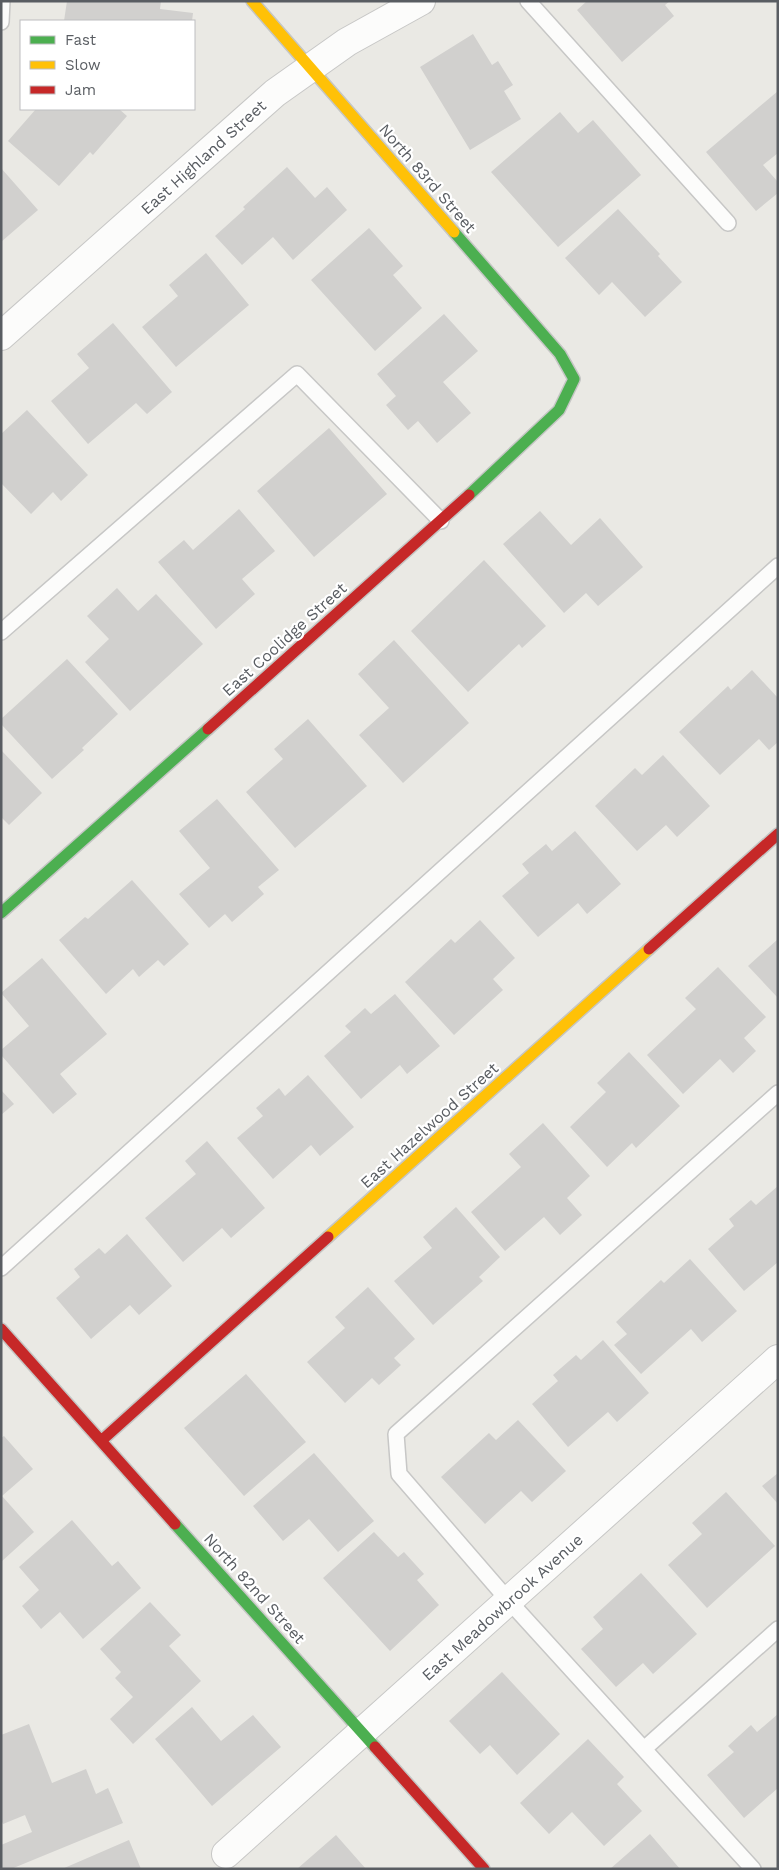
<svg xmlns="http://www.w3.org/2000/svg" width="779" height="1870" font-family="'Work Sans',sans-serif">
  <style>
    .building { fill: #d1d0ce }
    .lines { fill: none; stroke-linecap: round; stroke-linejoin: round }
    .lane-casing { stroke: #c7c7c6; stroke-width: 18 }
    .street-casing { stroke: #c7c7c6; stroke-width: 30 }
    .fast-casing { stroke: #c5c6c4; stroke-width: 14 }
    .slow-casing { stroke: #c5c6c4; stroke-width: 14 }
    .jam-casing { stroke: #c5c6c4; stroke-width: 14 }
    .lane { stroke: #fcfcfb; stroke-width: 15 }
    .street { stroke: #fcfcfb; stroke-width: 28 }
    .fast { stroke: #4caf50; stroke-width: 11 }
    .slow { stroke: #ffc107; stroke-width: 11 }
    .jam { stroke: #c62828; stroke-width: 11 }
    .labels { text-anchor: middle; stroke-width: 4.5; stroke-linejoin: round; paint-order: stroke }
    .street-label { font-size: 16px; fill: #595d62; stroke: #fff }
  </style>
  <rect width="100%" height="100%" fill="#eae9e4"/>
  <path class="building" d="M67,1H161L160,9L193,13L192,21H64Z
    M587,1H670L665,5L674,16L622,62L577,10Z
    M473,34L492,65L498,61L513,85L504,91L521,119L470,150L420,67Z
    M778,91V153L763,165L778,182V193L756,211L706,152Z
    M36,109H119L127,116L93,155L90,152L59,186L8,141Z
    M560,112L578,133L593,120L641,175L558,247L491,172Z
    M287,167L315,198L327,187L347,210L293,260L273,237L242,265L215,236L245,209L243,207Z
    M1,168L38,210L1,242Z
    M618,209L660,254L658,256L682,282L645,317L612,282L599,295L565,258Z
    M369,228L403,266L393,275L422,308L375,351L311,280Z
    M206,253L249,305L176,367L142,327L178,296L169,285Z
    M444,314L478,351L443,382L471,413L437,443L418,421L408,430L386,405L396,396L377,374Z
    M113,323L172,392L147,414L136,403L88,444L51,401L89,368L77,354Z
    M27,410L88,475L61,501L53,492L31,514L1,483V434Z
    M329,428L387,494L314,557L257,491Z
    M239,509L275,551L242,579L255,594L216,629L158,562L184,540L193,550Z
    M540,511L571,545L600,518L643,567L598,606L586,593L564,613L503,544Z
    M484,560L546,626L522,648L519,644L468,692L411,631Z
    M117,588L138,611L156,594L203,644L130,711L85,662L109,639L87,616Z
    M394,640L469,723L403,783L359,735L389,708L358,674Z
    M67,659L118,714L82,748L84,750L52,779L1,724V719Z
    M752,670L778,698V742L769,750L759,739L720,775L679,732L728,686L731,690Z
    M308,719L367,786L295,848L246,792L283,759L274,749Z
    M1,750L42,793L9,825L1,817Z
    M663,755L710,806L677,837L666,825L637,851L595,806L635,768L642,775Z
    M217,799L279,870L258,887L264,894L232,922L225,914L209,928L179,894L210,868L179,831Z
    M575,831L621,884L587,914L578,903L538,937L502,896L529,873L522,864L546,844L552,851Z
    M132,880L189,944L164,966L158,960L139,977L133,969L106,994L59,940L85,917L88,919Z
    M480,920L515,958L493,979L503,990L454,1035L405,982L451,939L455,943Z
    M778,939V998L748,966Z
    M42,958L107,1034L60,1074L77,1094L53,1114L1,1055V1050L29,1026L1,993Z
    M718,967L766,1017L744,1038L756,1051L733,1073L720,1059L683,1094L647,1055L696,1009L685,998Z
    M395,994L440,1046L407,1074L400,1065L361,1099L324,1056L351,1032L345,1026L365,1008L371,1014Z
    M629,1052L680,1106L636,1148L632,1143L607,1167L570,1127L606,1092L597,1083Z
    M308,1075L354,1127L320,1156L311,1145L273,1179L237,1138L263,1116L256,1108L279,1088L285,1096Z
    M1,1090L14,1104L1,1115Z
    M543,1123L590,1176L567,1198L582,1215L560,1235L544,1217L505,1251L471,1212L521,1167L509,1154Z
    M207,1141L265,1208L231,1238L222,1228L183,1262L145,1218L196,1174L185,1161Z
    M778,1186V1262L744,1291L708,1249L734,1226L729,1219L751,1200L756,1205Z
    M456,1207L500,1257L479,1277L483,1281L433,1325L394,1281L432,1248L423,1237Z
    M127,1234L172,1286L139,1315L130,1305L91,1339L56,1298L80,1277L74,1269L99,1248L105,1254Z
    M690,1259L737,1311L702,1342L691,1329L641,1374L614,1345L627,1334L616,1322L661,1280L664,1283Z
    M368,1287L415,1339L394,1358L401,1365L379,1385L372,1378L345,1403L307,1362L345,1328L335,1317Z
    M603,1340L649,1393L617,1422L608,1412L568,1447L532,1404L558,1381L553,1375L576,1355L581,1360Z
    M246,1374L306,1442L244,1496L184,1428Z
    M518,1420L566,1471L532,1502L521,1491L485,1524L441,1477L489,1433L496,1440Z
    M4,1436L33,1469L2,1496L34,1532L1,1562V1438Z
    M314,1453L374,1521L338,1552L309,1519L283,1541L253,1506Z
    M778,1473V1504L762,1486Z
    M726,1492L775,1546L707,1608L668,1565L702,1534L692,1523Z
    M72,1520L112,1566L118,1561L141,1588L83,1639L60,1612L41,1629L22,1606L39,1590L19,1567Z
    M374,1532L398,1557L404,1552L424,1574L417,1580L439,1605L390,1651L323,1578Z
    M641,1573L697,1634L653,1674L643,1663L616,1687L581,1649L603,1629L593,1617Z
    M150,1602L181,1635L169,1646L201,1681L133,1744L110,1719L133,1697L115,1678L121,1672L100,1649Z
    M502,1672L560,1734L517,1775L490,1745L480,1754L449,1721Z
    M192,1707L221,1741L253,1715L281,1747L212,1806L155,1739Z
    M778,1714V1788L744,1818L707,1775L734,1752L728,1746L751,1725L757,1732Z
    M29,1724L52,1783L86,1769L96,1794L108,1788L123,1823L11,1869H1V1845L32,1832L25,1815L3,1824L1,1820V1735Z
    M588,1739L624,1777L617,1784L642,1811L604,1846L572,1812L549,1834L520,1803Z
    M650,1834L680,1869H610Z
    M336,1835L366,1869H297Z
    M129,1840L141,1869H62Z"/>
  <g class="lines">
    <defs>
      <path id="lane" d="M528,1L728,223
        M1,22L2,1
        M1,632L297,374L441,521
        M1,1268L778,566
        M644,1749L778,1629
        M753,1869L509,1601L399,1474L396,1434L778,1093"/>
      <path id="street" d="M1,336L275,93L347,42L421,1
        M226,1854L778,1359"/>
      <path id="fast" d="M454,232L560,354L574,379L559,410L469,495
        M1,913L208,729
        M175,1524L375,1747"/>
      <path id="slow" d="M252,1L454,232
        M328,1237L649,949"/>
      <path id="jam" d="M208,729L469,495
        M649,949L778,834
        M1,1329L175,1524
        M101,1441L328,1237
        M375,1747L484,1869"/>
    </defs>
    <use href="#lane" class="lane-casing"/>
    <use href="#street" class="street-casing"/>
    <use href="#fast" class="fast-casing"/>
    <use href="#slow" class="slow-casing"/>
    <use href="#jam" class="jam-casing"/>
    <use href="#lane" class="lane"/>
    <use href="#street" class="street"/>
    <use href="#fast" class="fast"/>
    <use href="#slow" class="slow"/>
    <use href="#jam" class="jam"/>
  </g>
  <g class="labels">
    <g class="street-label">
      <text transform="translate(203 157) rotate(-42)" y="6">East Highland Street</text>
      <text transform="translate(428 178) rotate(49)" y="6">North 83rd Street</text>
      <text transform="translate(284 639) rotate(-42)" y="6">East Coolidge Street</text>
      <text transform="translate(429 1125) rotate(-42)" y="6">East Hazelwood Street</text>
      <text transform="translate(255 1588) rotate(48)" y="6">North 82nd Street</text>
      <text transform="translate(502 1607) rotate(-42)" y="6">East Meadowbrook Avenue</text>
    </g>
  </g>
  <rect width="779" height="1870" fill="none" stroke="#595d62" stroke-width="5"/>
  <rect x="20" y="20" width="175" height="90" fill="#ffffff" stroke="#bdbec0"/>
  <rect x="30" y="36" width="25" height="8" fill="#4caf50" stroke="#bdbec0"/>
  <text x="65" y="45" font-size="15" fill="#595d62">Fast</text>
  <rect x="30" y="61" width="25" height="8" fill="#ffc107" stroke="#bdbec0"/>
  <text x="65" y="70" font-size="15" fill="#595d62">Slow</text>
  <rect x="30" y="86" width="25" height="8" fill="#c62828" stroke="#bdbec0"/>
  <text x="65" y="95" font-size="15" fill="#595d62">Jam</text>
</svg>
